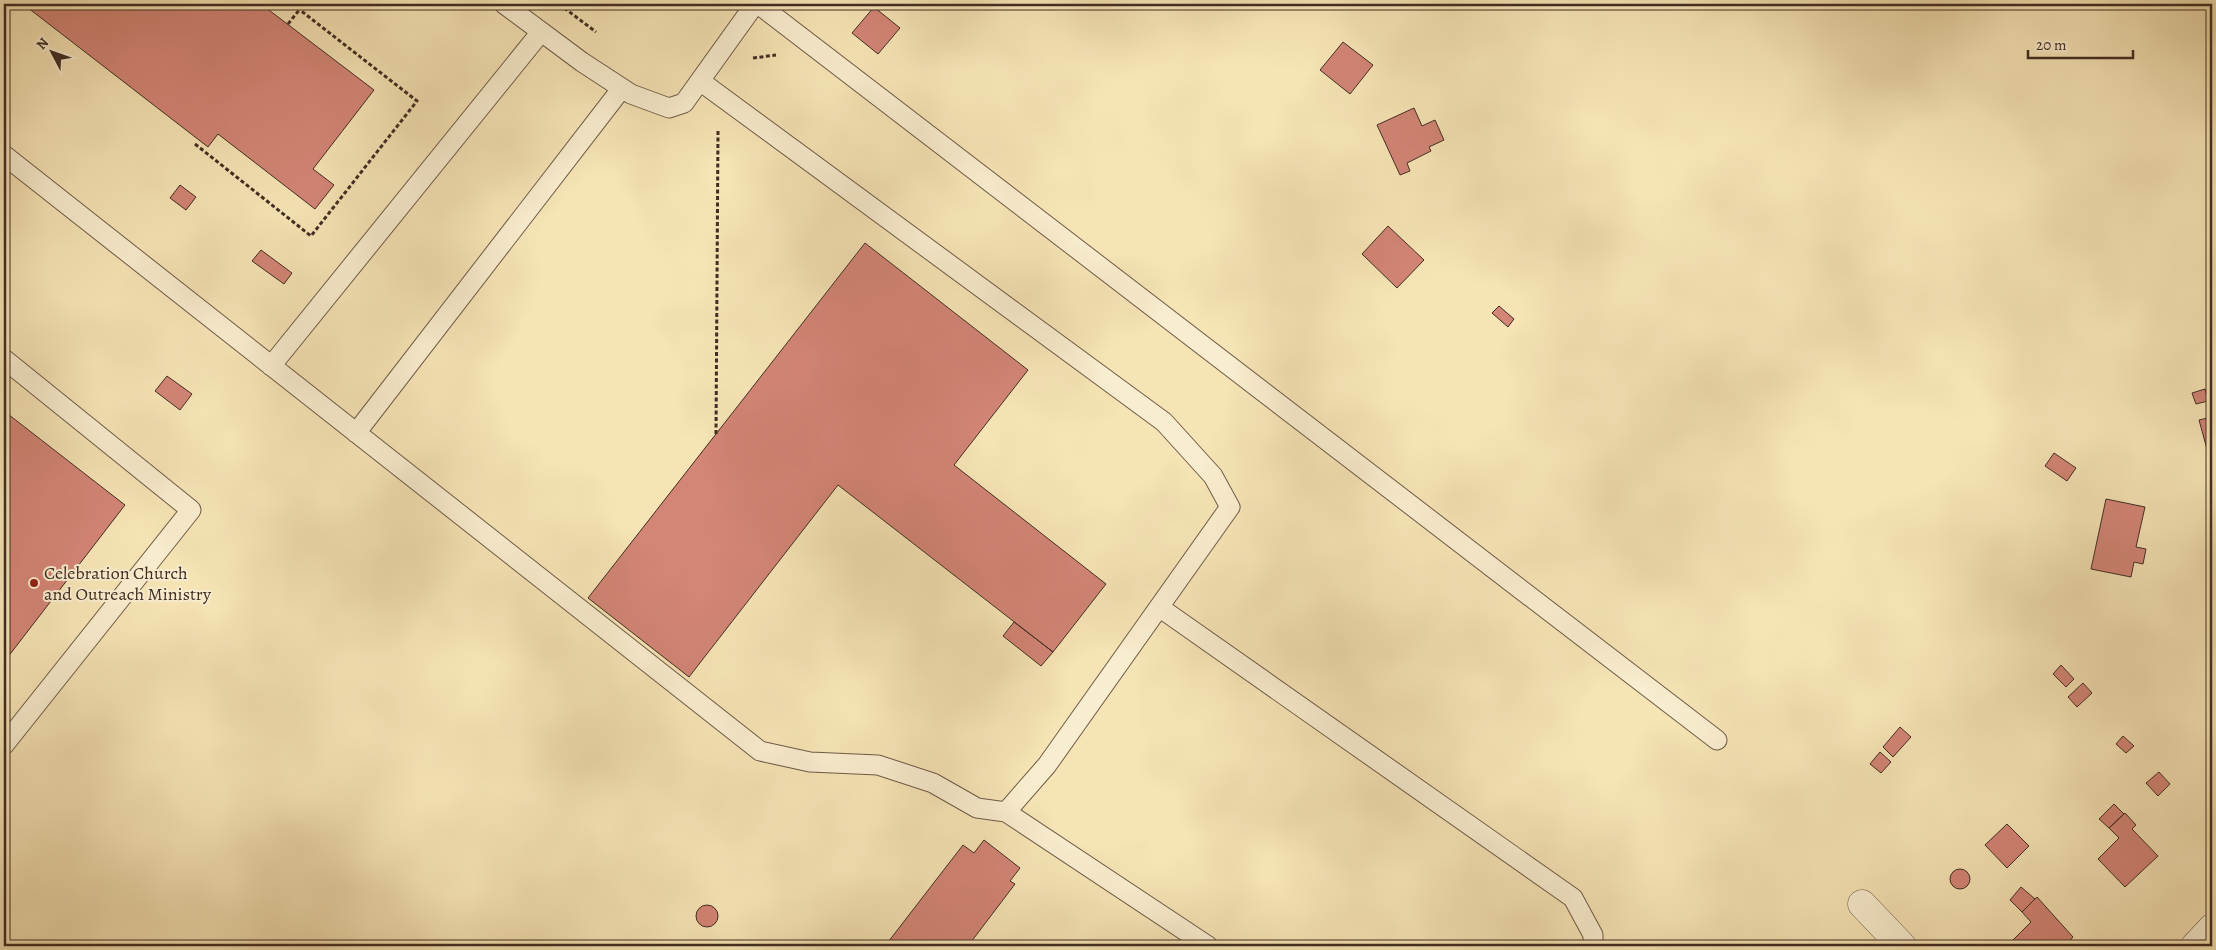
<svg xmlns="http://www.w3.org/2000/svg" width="2216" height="950" font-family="Alegreya,serif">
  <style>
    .building { fill: #d38576; stroke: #412d23 }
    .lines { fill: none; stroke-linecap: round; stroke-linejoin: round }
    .service-casing { stroke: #6e5b48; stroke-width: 21 }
    .minor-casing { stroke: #6e5b48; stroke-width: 29 }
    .path { stroke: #412d23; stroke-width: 3; stroke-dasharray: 4 2.5; stroke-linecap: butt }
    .service { stroke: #f9edcf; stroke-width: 19 }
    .minor { stroke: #f9edcf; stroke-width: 28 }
    .poi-dot { fill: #8f2418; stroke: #f9edcf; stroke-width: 2 }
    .labels { text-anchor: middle; stroke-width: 4; stroke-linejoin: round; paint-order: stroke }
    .poi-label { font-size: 18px; fill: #412d23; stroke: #f9edcf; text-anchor: start }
  </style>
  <rect width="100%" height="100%" fill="#f6e4b5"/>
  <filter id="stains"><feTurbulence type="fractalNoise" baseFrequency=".004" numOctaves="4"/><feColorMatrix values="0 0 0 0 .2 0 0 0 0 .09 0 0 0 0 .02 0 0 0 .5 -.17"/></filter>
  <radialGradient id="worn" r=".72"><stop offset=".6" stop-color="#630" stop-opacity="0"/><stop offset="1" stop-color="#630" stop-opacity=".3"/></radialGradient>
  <path class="building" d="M23,4H261L374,90L313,169L334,185L315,209L218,134L208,147Z
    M874,7L900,28L878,54L852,33Z
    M1343,42L1373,65L1350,94L1320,70Z
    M1414,108L1422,126L1435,120L1444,140L1429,147L1431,151L1407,163L1410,171L1400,175L1377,125Z
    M180,185L196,197L186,210L170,198Z
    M1388,226L1424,260L1397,288L1362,254Z
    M865,243L1028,370L954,465L1106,584L1053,652L838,485L689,677L588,598Z
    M261,250L292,273L284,284L252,261Z
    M1499,306L1514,319L1508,327L1492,313Z
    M167,376L192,394L180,410L155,391Z
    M2205,389L2208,401L2196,404L2192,393Z
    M4,411L125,505L4,662Z
    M2212,417V459L2210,460L2199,420Z
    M2054,453L2076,468L2067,481L2045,466Z
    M2106,499L2145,507L2136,547L2146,549L2143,564L2134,562L2131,577L2091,569Z
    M1014,622L1053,652L1041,666L1003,636Z
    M2061,665L2074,679L2066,687L2053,674Z
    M2083,683L2092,693L2077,707L2068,697Z
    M1900,727L1911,737L1893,757L1883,747Z
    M2123,736L2134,746L2126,753L2116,744Z
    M1880,752L1891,762L1881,773L1870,764Z
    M2159,772L2170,784L2158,796L2146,783Z
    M2114,804L2124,814L2109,828L2099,819Z
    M2125,813L2136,825L2132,829L2158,856L2125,887L2098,859L2119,838L2109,828Z
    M2007,824L2029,846L2007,868L1985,845Z
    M984,840L1020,868L1010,881L1015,884L968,946H885L963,845L974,853Z
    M1950 879a10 10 0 1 1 20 0a10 10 0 1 1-20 0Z
    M2021,887L2035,899L2022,912L2010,900Z
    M2037,897L2073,937L2065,946H2017L2012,941L2031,922L2022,912Z
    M696 916a11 11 0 1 1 22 0a11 11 0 1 1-22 0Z"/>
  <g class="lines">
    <defs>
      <path id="service" d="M504,4L582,62L631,94L669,108L684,103L755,4
        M758,4L1717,740
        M4,155L760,751L810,762L878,765L933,783L977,808L1006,812L1047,765L1230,507L1213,476L1164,422L700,81
        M4,359L191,510L4,745
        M271,366L541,32
        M356,433L622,88
        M1159,607L1573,898L1593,935V946
        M1006,812L1208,946"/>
      <path id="minor" d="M1862,904L1902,946
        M2195,946L2212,928"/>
    </defs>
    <use href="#service" class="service-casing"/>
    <use href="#minor" class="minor-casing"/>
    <path class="path" d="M559,4L596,32
      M288,24L304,4
      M753,58L776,55
      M195,144L311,236L417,101L300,10
      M716,434L718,130"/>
    <use href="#service" class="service"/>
    <use href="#minor" class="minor"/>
  </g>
  <circle class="poi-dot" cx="34" cy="583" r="5"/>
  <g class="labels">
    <g class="poi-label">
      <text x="44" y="579">Celebration Church<tspan x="44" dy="21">and Outreach Ministry</tspan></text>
    </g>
  </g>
  <rect width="2216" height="950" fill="none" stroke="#f6e4b5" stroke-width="20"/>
  <rect x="5" y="5" width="2206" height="940" fill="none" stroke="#412d23" stroke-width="2.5"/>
  <rect x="10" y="10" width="2196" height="930" fill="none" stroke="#412d23"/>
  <g transform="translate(52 52) rotate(311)" stroke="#f9edcf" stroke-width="4" paint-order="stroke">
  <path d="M0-4L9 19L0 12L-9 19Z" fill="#412d23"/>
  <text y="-8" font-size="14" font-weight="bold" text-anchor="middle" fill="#412d23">N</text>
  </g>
  <path d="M2028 50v8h105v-8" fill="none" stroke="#412d23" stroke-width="2.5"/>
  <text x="2036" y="50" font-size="15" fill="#412d23" stroke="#f9edcf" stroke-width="4" paint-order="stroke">20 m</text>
  <rect width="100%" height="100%" filter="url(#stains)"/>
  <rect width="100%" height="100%" fill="url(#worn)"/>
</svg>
